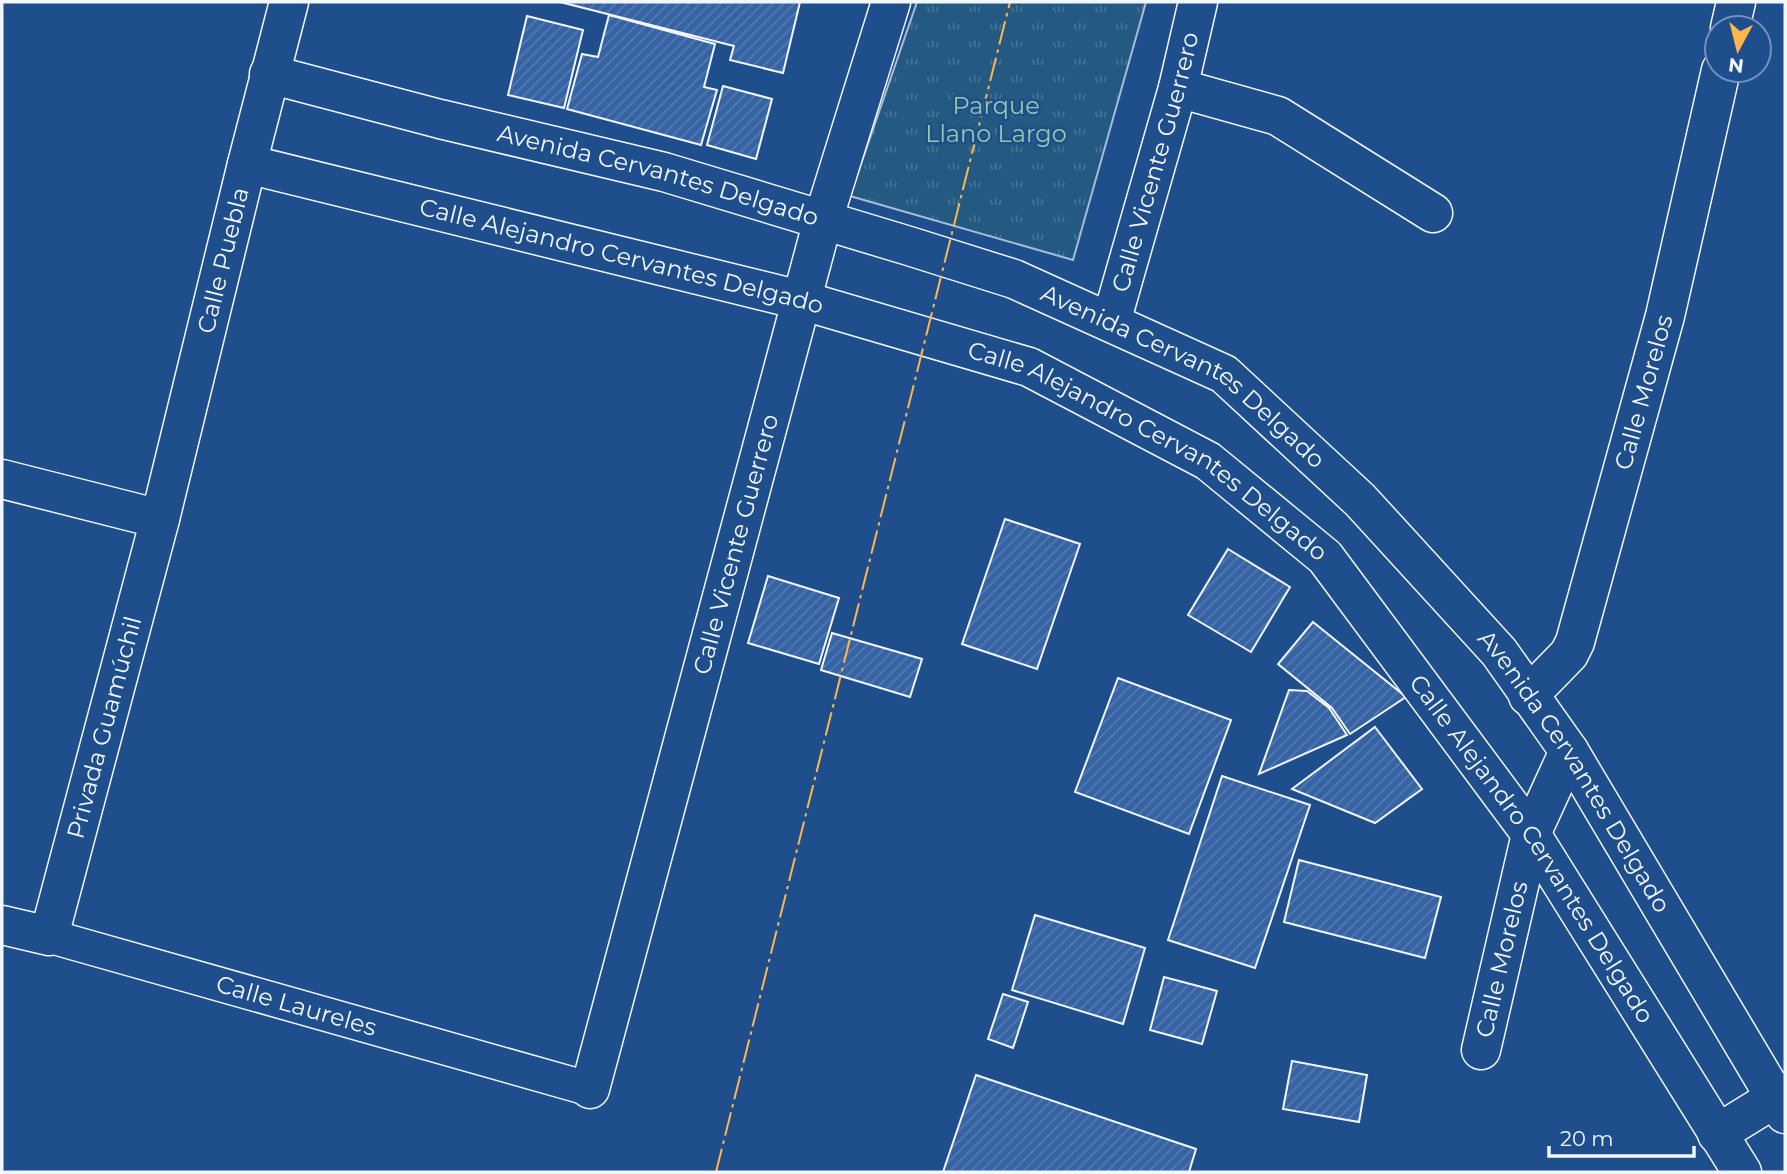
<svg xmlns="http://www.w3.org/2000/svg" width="1787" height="1174" font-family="Montserrat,sans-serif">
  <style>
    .grass { fill: url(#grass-tufts); stroke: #a8bbd7; stroke-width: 2 }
    .building { fill: url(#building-hatch); stroke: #f2f6ff; stroke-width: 2 }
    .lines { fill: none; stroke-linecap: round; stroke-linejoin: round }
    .pedestrian-casing { stroke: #f2f6ff; stroke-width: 36 }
    .minor-casing { stroke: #f2f6ff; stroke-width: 41 }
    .tertiary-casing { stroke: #f2f6ff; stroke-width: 41 }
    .pedestrian { stroke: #1f4e8c; stroke-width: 33 }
    .minor { stroke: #1f4e8c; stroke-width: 38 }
    .tertiary { stroke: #1f4e8c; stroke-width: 38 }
    .power { stroke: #ffb74d; stroke-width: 2; stroke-dasharray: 24 5 3.5 5; stroke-linecap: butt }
    .labels { text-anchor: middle; stroke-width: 5; stroke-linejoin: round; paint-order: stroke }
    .park-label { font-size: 24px; fill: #97c8a6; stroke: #1f4e8c }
    .street-label { font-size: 24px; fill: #f2f6ff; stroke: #1f4e8c }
  </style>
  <defs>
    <pattern id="grass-tufts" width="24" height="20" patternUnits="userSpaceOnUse" patternTransform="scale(1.75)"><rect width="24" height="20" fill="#245a82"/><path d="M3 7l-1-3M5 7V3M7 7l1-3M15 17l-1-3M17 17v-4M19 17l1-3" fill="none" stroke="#447295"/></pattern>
    <pattern id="building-hatch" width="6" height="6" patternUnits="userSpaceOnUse" patternTransform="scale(1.75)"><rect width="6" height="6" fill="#3563a3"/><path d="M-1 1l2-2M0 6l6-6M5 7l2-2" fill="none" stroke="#537ab1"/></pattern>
  </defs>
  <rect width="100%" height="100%" fill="#1f4e8c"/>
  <path class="grass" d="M917,2H1146L1073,260L850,196Z"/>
  <path class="building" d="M560,2H800L783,73L730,60L734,46Z
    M609,15L715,44L704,87L717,90L701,145L567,109L582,54L598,57Z
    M527,16L583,30L564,108L508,95Z
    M723,86L772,99L756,159L707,145Z
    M1005,519L1080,544L1037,669L962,644Z
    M1228,549L1290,587L1251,652L1188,615Z
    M768,576L839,598L819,664L748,643Z
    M1313,622L1406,697L1350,734L1332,708L1278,664Z
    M832,633L922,659L910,697L821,670Z
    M1118,678L1231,720L1189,834L1075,792Z
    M1289,690L1307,691L1329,708L1347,735L1259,774Z
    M1375,727L1422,789L1375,823L1292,789Z
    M1222,776L1310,805L1255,968L1168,940Z
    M1299,860L1441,897L1425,958L1284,922Z
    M1035,915L1145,948L1123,1024L1012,990Z
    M1164,977L1217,991L1202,1044L1150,1030Z
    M1003,994L1028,1002L1013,1048L988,1039Z
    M1292,1061L1367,1075L1359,1122L1283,1109Z
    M976,1075L1196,1149L1189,1172H943Z"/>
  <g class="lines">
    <defs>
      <g id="pedestrian">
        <path id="s1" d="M49,936L590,1089"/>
      </g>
      <g id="minor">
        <path d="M1178,88L1278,116L1433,213"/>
        <path id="s2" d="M1111,322L1178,88L1198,2"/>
        <path d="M2,479L160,519"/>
        <path id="s3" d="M2,925L49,936L160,519L247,164"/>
        <path id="s4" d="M1481,1050L1531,834L1569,751"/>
        <path id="s5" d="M590,1089L823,220L891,2"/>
        <path d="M1717,1134L1785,1092"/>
      </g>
      <g id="tertiary">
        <path id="s6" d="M289,2L247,164L804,301L1029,367L1208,461L1325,557L1531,834L1742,1172"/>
        <path d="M1730,28L1736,2"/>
        <path id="s7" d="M269,74L440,119L664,172L909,246L1014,279L1224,374L1360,500L1499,652L1569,751L1785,1114"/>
        <path id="s8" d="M1528,696L1569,654L1575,642L1665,316L1721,70"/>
      </g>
    </defs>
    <use href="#pedestrian" class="pedestrian-casing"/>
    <use href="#minor" class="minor-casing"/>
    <use href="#tertiary" class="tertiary-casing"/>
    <use href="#pedestrian" class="pedestrian"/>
    <use href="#minor" class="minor"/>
    <use href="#tertiary" class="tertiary"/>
    <path class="power" d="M716,1172L1010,2"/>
  </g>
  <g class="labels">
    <g class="park-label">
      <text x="996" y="114">Parque<tspan x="996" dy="28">Llano Largo</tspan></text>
    </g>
    <g class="street-label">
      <text dy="8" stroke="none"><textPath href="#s2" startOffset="166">Calle Vicente Guerrero</textPath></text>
      <text dy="8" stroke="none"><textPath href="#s7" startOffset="402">Avenida Cervantes Delgado</textPath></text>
      <text dy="8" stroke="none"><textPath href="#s6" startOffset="553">Calle Alejandro Cervantes Delgado</textPath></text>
      <text dy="8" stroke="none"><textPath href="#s3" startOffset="746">Calle Puebla</textPath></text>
      <text dy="8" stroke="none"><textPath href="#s7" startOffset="970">Avenida Cervantes Delgado</textPath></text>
      <text dy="8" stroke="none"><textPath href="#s8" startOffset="331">Calle Morelos</textPath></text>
      <text dy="8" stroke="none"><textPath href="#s6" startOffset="1120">Calle Alejandro Cervantes Delgado</textPath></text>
      <text dy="8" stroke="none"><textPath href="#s5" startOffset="564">Calle Vicente Guerrero</textPath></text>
      <text dy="8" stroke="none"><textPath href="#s3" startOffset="264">Privada Guamúchil</textPath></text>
      <text dy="8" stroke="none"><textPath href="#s7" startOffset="1536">Avenida Cervantes Delgado</textPath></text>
      <text dy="8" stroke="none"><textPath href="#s6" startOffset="1687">Calle Alejandro Cervantes Delgado</textPath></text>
      <text dy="8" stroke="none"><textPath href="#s4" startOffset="93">Calle Morelos</textPath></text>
      <text dy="8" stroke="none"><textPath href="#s1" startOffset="257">Calle Laureles</textPath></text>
    </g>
  </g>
  <rect width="1787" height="1174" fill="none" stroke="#f2f6ff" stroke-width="7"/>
  <g transform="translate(1738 49) rotate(187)"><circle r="33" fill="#1f4e8c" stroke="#7391ba" stroke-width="2"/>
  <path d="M0-5L12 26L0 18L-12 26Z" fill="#ffb74d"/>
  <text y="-10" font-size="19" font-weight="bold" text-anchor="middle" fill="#f2f6ff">N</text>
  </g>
  <path d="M1549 1146v10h145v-10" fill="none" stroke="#f2f6ff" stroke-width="3.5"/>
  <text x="1560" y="1146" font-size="21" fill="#f2f6ff" stroke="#1f4e8c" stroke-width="5" paint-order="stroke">20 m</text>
</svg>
